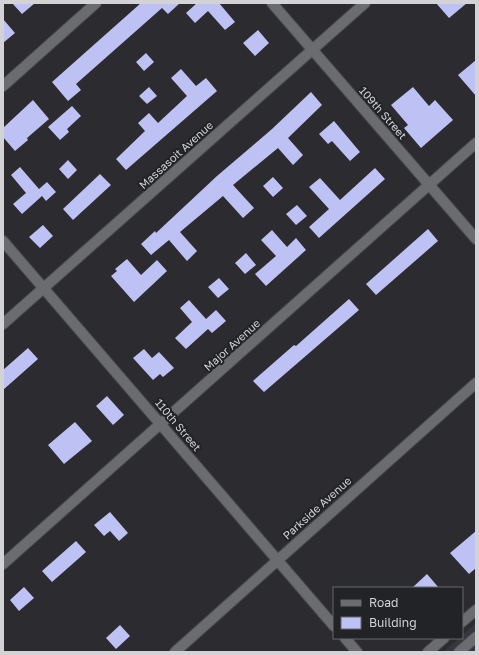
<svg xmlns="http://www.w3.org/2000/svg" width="479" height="655" font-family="'Golos Text',sans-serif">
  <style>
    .built { fill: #36363f }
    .building { fill: #bec1f4 }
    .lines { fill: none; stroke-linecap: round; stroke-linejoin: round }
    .minor-casing { stroke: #4a4a4d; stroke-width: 12 }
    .minor { stroke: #6b6c70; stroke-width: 10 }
    .labels { text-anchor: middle; stroke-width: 4; stroke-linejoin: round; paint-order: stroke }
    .street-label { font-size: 11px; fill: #d3d3d5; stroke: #222326 }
  </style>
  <rect width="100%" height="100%" fill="#2c2c30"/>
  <path class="built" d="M476,623V652H443L459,638H462V635Z"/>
  <path class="building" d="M12,3H35L22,14Z
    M141,3H180L168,14L162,8L76,84L81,90L68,101L52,82Z
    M197,3H219L235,22L225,30L208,11L195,23L186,13Z
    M436,3H467L449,18Z
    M3,19L15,33L3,43Z
    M258,30L269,43L255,56L243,43Z
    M146,53L154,62L144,71L136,62Z
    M476,60V96L458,75Z
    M181,69L196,86L206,78L217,91L126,170L116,159L145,131L138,123L149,113L158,123L187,96L171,78Z
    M149,87L157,96L147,104L139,96Z
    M413,87L429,106L435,100L453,120L421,148L404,128L408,125L391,105Z
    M311,92L322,105L288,138L303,155L293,165L278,148L233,185L254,208L243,218L223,196L180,232L197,251L187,261L169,240L151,255L141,244L155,231L156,233L217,176L272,129Z
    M33,100L49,119L27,138L28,140L15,151L3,137V128Z
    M72,106L81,116L67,129L69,132L60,140L48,127Z
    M334,121L360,152L350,161L332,141L328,144L319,134Z
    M68,160L77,170L68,179L59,169Z
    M20,167L39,189L47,182L56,192L46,201L42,196L22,214L13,204L26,193L11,175Z
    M375,168L385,179L319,238L309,227L329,209L309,187L320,178L340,200Z
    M100,174L111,185L73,220L63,209Z
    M273,177L283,188L273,197L263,186Z
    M297,205L307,216L296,225L286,214Z
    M43,225L53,236L40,248L29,237Z
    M428,229L438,241L376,295L366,284Z
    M272,230L287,247L296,238L306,250L266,286L255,274L276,256L261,240Z
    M246,253L256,265L245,274L235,263Z
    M127,259L141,275L157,260L167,271L134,302L111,276L117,271L115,269Z
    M219,278L229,289L218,298L208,287Z
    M349,299L359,310L264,392L253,381L294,345L296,346Z
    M189,300L206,319L216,310L226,321L212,333L208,329L186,349L175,338L192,322L180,308Z
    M28,348L38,359L3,390V370Z
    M144,349L152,358L159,352L174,368L163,377L160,374L153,380L133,358Z
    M107,396L124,415L113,425L96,406Z
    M75,422L92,441L64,464L48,445Z
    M110,512L128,533L119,541L110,531L104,536L94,525Z
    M476,531V568L469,574L450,553Z
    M76,541L86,552L52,582L42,571Z
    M427,574L439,588H412Z
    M24,587L34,598L19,611L10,600Z
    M120,625L130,636L116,649L106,638Z"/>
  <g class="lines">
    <defs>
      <path id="minor" d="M272,3L476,239
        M3,86L96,3
        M3,241L334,626
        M3,324L365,3
        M3,564L476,143
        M462,622L476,610
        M345,638L357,652
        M175,652L476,383
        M428,652L444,638
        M459,652L476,637"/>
    </defs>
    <use href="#minor" class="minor-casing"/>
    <use href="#minor" class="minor"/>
  </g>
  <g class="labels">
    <g class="street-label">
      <text transform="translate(383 113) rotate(49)" y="4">109th Street</text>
      <text transform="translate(176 155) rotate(-42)" y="4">Massasoit Avenue</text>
      <text transform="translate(232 345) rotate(-42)" y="4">Major Avenue</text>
      <text transform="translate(178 425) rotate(50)" y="4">110th Street</text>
      <text transform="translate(317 508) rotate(-42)" y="4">Parkside Avenue</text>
    </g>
  </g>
  <rect width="479" height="655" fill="none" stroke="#d3d3d5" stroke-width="8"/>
  <rect x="333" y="587" width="130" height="52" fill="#222326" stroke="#69696c"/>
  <rect x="341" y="600" width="20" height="6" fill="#6b6c70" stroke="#69696c"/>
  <text x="369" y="607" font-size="12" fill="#d3d3d5">Road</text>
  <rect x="341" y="617" width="20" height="12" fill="#bec1f4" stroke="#69696c"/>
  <text x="369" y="627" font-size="12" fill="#d3d3d5">Building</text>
</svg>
